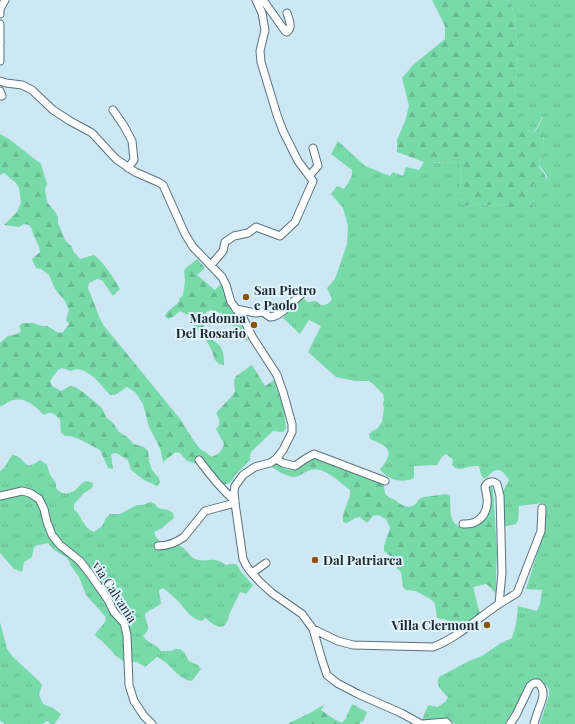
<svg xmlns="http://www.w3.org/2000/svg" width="575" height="724" font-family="'Playfair Display',serif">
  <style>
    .grass { fill: url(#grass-tufts) }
    .forest { fill: url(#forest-firs) }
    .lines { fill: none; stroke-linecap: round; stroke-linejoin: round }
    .minor-casing { stroke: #59727c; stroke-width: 9 }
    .minor { stroke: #fff; stroke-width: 7 }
    .poi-dot { fill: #8c520c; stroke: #dff4fe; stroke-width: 1.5 }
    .labels { text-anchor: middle; stroke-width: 4; stroke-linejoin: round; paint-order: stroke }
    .poi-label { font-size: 13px; font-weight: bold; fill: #222c31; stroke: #dff4fe; text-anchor: start }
    .street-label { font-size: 13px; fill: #222c31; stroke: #dff4fe }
  </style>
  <defs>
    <pattern id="grass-tufts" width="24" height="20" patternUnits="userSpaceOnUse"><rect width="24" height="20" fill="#78d9a9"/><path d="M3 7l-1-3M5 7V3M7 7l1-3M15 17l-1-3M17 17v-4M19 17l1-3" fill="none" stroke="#68ba92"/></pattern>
    <pattern id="forest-firs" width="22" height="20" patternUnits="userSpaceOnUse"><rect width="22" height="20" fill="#78d9a9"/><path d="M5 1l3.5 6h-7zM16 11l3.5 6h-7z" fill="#68ba92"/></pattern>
  </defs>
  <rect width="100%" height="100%" fill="#cde8f4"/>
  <path class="grass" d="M509,0H575V724H540L549,695V689L542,681L536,679L530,681L525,687L507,724H455L449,719H438L422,720L428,705L438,707L446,701L448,697C442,691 435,686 439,677L469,661L482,656L501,643L512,638L516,624L518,606L537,611L540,604L542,590L526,589C534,563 545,535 546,507L543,503L519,506L518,520L516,524L506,526L504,524L503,491L509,480L503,472L499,470C490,470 491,476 484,479L481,475L479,466C475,466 471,466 468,467C461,469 458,471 452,465L453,460L446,454L442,457L437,465L414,466V478C403,484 387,480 380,469C384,465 392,455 387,449C385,445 374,441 370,439L369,434L372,431L377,429L382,422L384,408L383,404L384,399L383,394L373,384L369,381H355L336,377L308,352L321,326L309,320L300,334L283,318L297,301L303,297L307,302L316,301L321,305C326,305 329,304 332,299L327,288L335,279L347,244L348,226L343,208L331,194L337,186L344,189C348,183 353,177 352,170L331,154L338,141L365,166L390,176L393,172L403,176L406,167L419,170L424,162L459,163L462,175L458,195L466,206L476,203L495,206L505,204C517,212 520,212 534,212L535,208L528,201L525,197L526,192L537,182L546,181L547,176L541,168L539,164L542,155L544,134L543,116L536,129L533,133C502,119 519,73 518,48C518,43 517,38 516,33C515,22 514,10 509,0Z
    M12,455C27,456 22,474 40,460L47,465L50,475L56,483V488C60,494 67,495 74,491C78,489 80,484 84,482C87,480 90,482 93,483L92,488L84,493L74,504V509C82,516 83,528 94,532L102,526L106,518L110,514H120L137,505H142L151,502L155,504L158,508L168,510L173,513L174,518L162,528L154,532C159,548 170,540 182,547C186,549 189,555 193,558C196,560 205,561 209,560C214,560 209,559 215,560C219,560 223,563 226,565L231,564H236L239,568L242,573L253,585L246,594L240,592C237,599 233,606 230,613C228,616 229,619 227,622C221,633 211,622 205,618L202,621C190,619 185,608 178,601C173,596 168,592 163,588L159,590C159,595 161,599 161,604C156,608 150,609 145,614C145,624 153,627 143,636C147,643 157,644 161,651H171L175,649H180L184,652L189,661L198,665L201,669L192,681C180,680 174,669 165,662C163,660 160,659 157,657L145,667L137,662H127L123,661L115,655L102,641L98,638L95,635C98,629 103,626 106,620L105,616L86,595L79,577L71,566L69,561L66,557L54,550L48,543L38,545L34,547L32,557L24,562L22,572L14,569L0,553V471L4,468Z
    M0,622L7,649L13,657L39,681L42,685L39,695L43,704L53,708L61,714L59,718L54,724H51L47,721L42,724H5L0,721Z"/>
  <path class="forest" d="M432,0H509C514,10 515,22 516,33C517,38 518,43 518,48C519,72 503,120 533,133L537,129L544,115C544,128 544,142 542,154C542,157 539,161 539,164C539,171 547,173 546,181L537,182L526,192V197L528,201L535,208L534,213L518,212L514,210L505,204L495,206L476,203L466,206L461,204L458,195L462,175L459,163L424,162L397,152V140L405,121L409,106L402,78L413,65L445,39V26Z
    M0,134L9,139L41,164L47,184L45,189L47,202L56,213L58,218V223L65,240L72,247L73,251L80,259L94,255C105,264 113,277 120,289L113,296L102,280L97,279L89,283L88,288L96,308L99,317L104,326L132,360L154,387L180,419L194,441L200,449L204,451L212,457C218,454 222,451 224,444L216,429C222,424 219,419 216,413L233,395L235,391L234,381L236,376L252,365L265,386L274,380L284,410L286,428L283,432L273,431L252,451L250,455V460L234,476L233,480L229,483L223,485L218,484L204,466L187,461L180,453L176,452L163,462L160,448L149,427L143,404L135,392L127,387L115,395H110C102,386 85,363 71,371L62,368L58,370L50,381L52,386L61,391L70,386L75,387L83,392L102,408L106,417L113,423L119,432L127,437L134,444L144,447L148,451L149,461L152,470L159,478L160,482L157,486L144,480L131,470L128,460L116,453L111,454L113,469L108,468L100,450L79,439L70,436H65L61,433L60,419C54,414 51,410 44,415C29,400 19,393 0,407V343L8,336L17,334L21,331L19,326L23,323H33L42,326H47L59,333L63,332L69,324L66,320L69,310L65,301L55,289L49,275L41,269L36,268L34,264L32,259L40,252L39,247L33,234L32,229L29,225L24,224L19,227L4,225L17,212L21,202L19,188L16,183L4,173L0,175Z
    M197,259L205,268L197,275L215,290L221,284L228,305L238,319L248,340L246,341C240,338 240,334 236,329C235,327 222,313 220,313C217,312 214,311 211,310L206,312C201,326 203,329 213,340C215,342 219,344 220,346C224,352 224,358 224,365L219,364L215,360L212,351L205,338L195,328L188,315L180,311L173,317L168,319L165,316L167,312L178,303L180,298L183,295L185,281L184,271L186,268Z
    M316,458L384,485C384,488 385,493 386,495C388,497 392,499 395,500C403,507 413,511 419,499L424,497L446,494L450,496C451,504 449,513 453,521C455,525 462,528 467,527C472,527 483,521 486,517C492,509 489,498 488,489L489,487H492L493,489L497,551L496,581V594L490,587L486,584L473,587L480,614L471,621L452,632L450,623L446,620L437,618L435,604L432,600L416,591L406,590L403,587L401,572L397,569C397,560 390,556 384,551V546L390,528L386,519L378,515L373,516L367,523L360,517L355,518L347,523L343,522C341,511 351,501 350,490C339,482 324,466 310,470C304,472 299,477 293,477C285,476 277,470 270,466L276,464L286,469L294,470L309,459Z
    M325,704L321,710L334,719L342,723L346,718L352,704L367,712L363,722L361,721L360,724H288L289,723L310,713Z"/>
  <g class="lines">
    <defs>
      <path id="minor" d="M263,0L285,31L287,32C293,27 289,20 287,13
        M0,14V9L5,0
        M0,24V44
        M0,47V61
        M0,81L6,83L22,85L32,90L53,110L70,121L92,133L116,159L135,172L158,182L163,185L185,234L193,247L222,277L226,285L231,302L243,318L253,338L277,375L283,392L292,424V432L283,450L276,459L270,463L255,467L243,475L235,486L234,492L235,503L243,559L246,565L250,571L260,582L272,593L302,614L313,629L322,660L327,675L337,683L358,694L401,713L421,724
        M0,91L2,96H0
        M113,110L124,126L132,141L134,160L128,168
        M309,176L318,166L313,148
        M211,265L223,251L225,242L234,236L248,233L256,227L280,236L295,222L313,181L298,161L283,131L277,115L261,62L260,51L265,30L262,13L256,0
        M236,309L256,313L263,312L270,317C281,317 293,300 303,293
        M276,459L283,463L295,466L305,459L314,454L385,481
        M199,460C210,475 221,489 235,501
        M0,496L22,491L30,493L39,499L44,509L47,522L52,535L60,545L80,561L90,574L108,600L114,612L124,623L127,635L129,685L134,701L144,716L152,724
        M158,546C167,546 177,542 184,537L205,511L235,503
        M252,573L266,563
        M101,590L105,587L109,582
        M499,604L517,593L541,531L542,508
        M313,629L338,641L353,645L433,647C457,638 478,618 499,604L502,573L500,496L497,484C492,480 487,482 485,487C486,493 488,498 487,504C486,517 476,525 463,524
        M423,724L446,722L448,724
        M510,724L516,715L530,686L534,683H538C547,691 542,701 538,711C537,715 535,720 534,724"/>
    </defs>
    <use href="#minor" class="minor-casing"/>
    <use href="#minor" class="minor"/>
  </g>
  <g class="poi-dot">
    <circle cx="246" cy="297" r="4"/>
    <circle cx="254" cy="325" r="4"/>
    <circle cx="315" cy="560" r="4"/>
    <circle cx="487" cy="625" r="4"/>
  </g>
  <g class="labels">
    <g class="poi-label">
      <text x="254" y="295">San Pietro<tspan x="254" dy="15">e Paolo</tspan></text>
      <text x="246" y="323" text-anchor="end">Madonna<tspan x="246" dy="15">Del Rosario</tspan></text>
      <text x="323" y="565">Dal Patriarca</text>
      <text x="479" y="630" text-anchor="end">Villa Clermont</text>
    </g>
    <g class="street-label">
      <text transform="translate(115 592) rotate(57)" y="5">via Calvania</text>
    </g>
  </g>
</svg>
